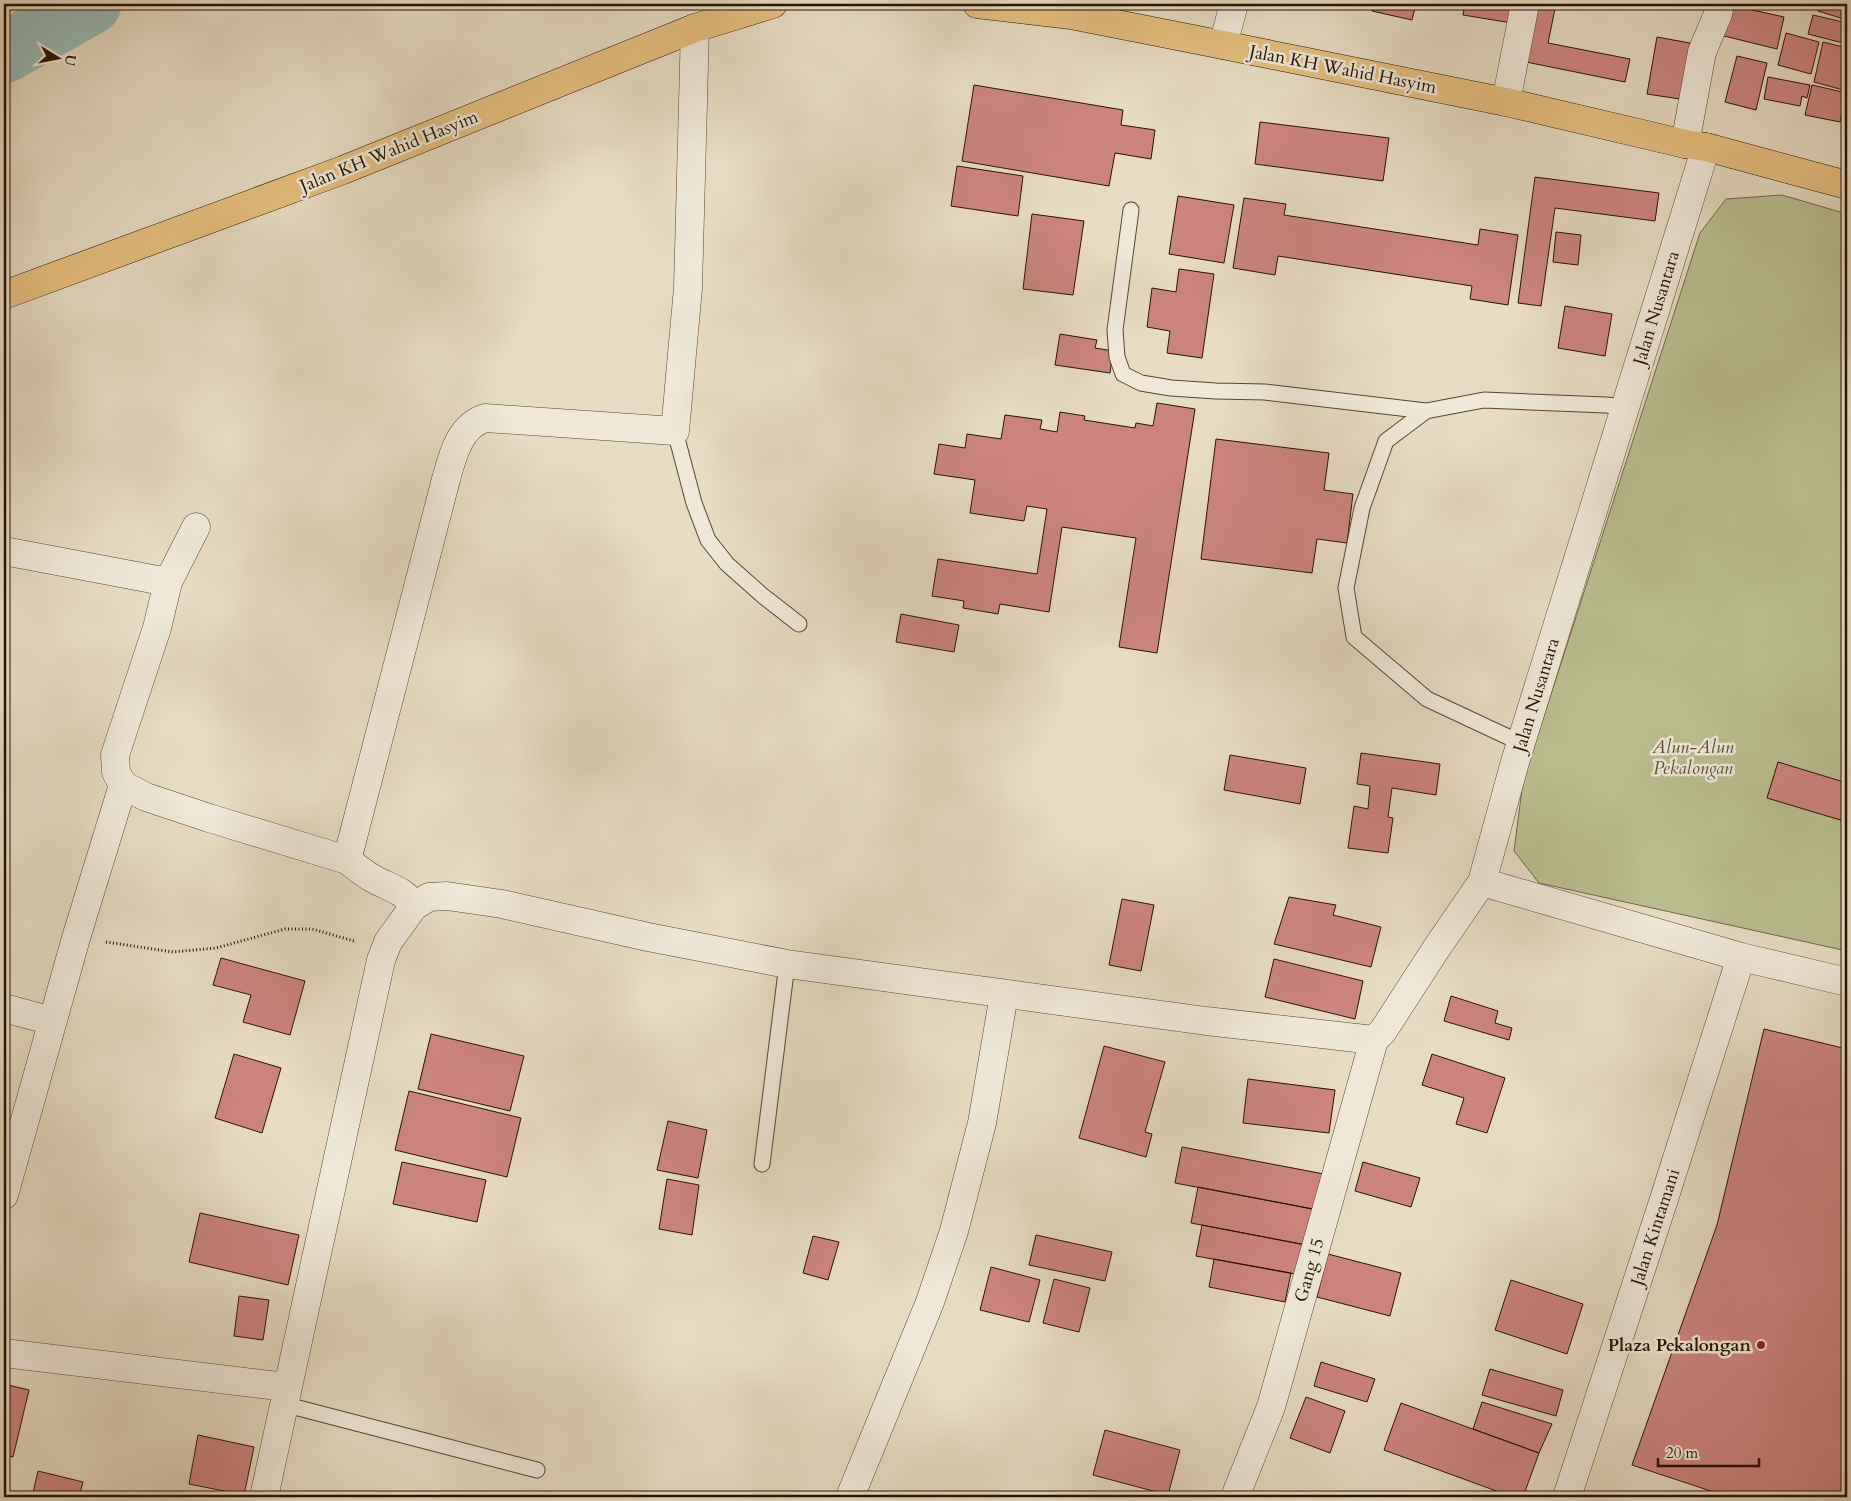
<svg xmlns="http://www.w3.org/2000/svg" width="1851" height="1501" font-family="Cardo,serif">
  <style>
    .green { fill: #babe8f; stroke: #726848 }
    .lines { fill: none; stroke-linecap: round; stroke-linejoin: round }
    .river { stroke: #97bbb5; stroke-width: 61 }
    .building { fill: #cc857e; stroke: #291200 }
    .lane-casing { stroke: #584430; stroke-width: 17 }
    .street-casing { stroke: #584430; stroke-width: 29 }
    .primary-casing { stroke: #291200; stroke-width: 29 }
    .path { stroke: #291200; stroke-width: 3; stroke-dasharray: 1 2.5; stroke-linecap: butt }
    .lane { stroke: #efe8d7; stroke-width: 15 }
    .street { stroke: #efe8d7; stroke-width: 28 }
    .primary { stroke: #e4be80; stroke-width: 28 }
    .poi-dot { fill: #8f2418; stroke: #efe8d7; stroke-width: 2 }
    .labels { text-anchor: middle; stroke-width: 5; stroke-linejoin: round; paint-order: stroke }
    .street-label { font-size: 18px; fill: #291200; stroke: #efe8d7 }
    .park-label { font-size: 18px; font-style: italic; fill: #5c4e32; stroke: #efe8d7 }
    .poi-label { font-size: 18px; font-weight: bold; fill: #291200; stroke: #efe8d7; text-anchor: end }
  </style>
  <rect width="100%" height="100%" fill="#e7dbc1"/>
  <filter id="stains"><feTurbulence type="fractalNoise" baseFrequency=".004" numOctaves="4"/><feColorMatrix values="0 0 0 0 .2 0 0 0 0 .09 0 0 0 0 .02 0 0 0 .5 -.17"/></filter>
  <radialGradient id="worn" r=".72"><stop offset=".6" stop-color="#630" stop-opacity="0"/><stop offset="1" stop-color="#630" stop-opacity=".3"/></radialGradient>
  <path class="green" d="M1782,195L1847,214V951L1539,883L1514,851L1523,781L1700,233L1726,199Z"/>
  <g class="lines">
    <path class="river" d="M4,53L91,4"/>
  </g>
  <path class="building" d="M1324,4H1350L1348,10Z
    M1373,4H1416L1412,20L1372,11Z
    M1465,4H1515L1512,23L1463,15Z
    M1533,4H1556L1548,43L1630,59L1625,82L1521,61Z
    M1726,4L1784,17L1777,49L1716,34Z
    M1820,4H1847V20L1818,11Z
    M1813,15L1847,23V44L1808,34Z
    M1786,33L1819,42L1811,74L1778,65Z
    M1657,37L1690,43L1680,99L1647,94Z
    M1823,42L1847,48V91L1814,82Z
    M1737,56L1767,63L1756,110L1725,102Z
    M1768,77L1810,85L1807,98L1802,96L1800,106L1764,99Z
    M974,85L1123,110L1121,125L1155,130L1151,159L1115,153L1109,186L962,161Z
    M1812,85L1847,93V104L1844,103L1840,122L1805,115Z
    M1260,122L1389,138L1383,181L1255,164Z
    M957,166L1023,176L1018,216L951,206Z
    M1535,177L1659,193L1655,221L1555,208L1541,306L1518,303Z
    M1178,196L1234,205L1224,263L1169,254Z
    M1244,198L1286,204L1284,215L1478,245L1480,229L1518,235L1508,305L1470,299L1472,286L1278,256L1275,275L1233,268Z
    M1032,214L1084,221L1073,295L1023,289Z
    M1556,232L1581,235L1578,265L1553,262Z
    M1179,269L1214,274L1202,358L1167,353L1170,331L1147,327L1152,288L1176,292Z
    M1565,306L1612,314L1605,356L1558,348Z
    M1060,334L1097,340L1095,348L1113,351L1110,373L1055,365Z
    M1157,403L1195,409L1157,653L1119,647L1136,538L1062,527L1049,612L1000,604L998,614L963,608L964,601L932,596L938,559L1037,574L1047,509L1027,506L1024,521L970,513L975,480L934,474L939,444L965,448L967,434L1001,439L1005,415L1042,420L1040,429L1057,432L1060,412L1085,416L1084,420L1135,428L1136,423L1153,426Z
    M1216,439L1329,453L1324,490L1353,494L1347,543L1317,539L1312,573L1201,559Z
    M901,614L959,625L954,652L896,642Z
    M1361,753L1440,764L1436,795L1392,788L1388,817L1393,818L1388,853L1348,848L1354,806L1368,809L1370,786L1357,784Z
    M1230,755L1306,768L1300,804L1224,790Z
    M1778,762L1847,783V822L1767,798Z
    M1289,897L1336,905L1333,915L1381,927L1371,967L1274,944Z
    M1122,899L1154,905L1141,971L1109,965Z
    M221,958L305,981L290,1035L243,1022L251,995L213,985Z
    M1274,959L1363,981L1355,1019L1265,997Z
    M1451,996L1498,1011L1495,1023L1512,1028L1509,1040L1444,1021Z
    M1764,1029L1847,1049V1497H1729L1632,1465L1717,1225Z
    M431,1034L524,1056L510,1111L418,1089Z
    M1104,1046L1165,1062L1145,1132L1152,1134L1146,1157L1079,1138Z
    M234,1054L281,1068L262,1133L215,1118Z
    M1432,1054L1505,1078L1487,1133L1456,1124L1464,1098L1422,1085Z
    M1248,1079L1335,1090L1329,1133L1243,1123Z
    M409,1091L521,1118L507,1177L395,1150Z
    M668,1121L707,1130L698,1178L657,1170Z
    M1182,1147L1324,1174L1318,1210L1175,1183Z
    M402,1162L486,1180L477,1222L393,1204Z
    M1363,1162L1420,1178L1411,1207L1355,1191Z
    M667,1179L699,1185L692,1235L659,1229Z
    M1198,1187L1318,1210L1311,1246L1191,1223Z
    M200,1213L299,1235L288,1285L189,1262Z
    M1202,1225L1306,1245L1300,1275L1196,1256Z
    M1036,1235L1112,1252L1105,1281L1029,1265Z
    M813,1236L839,1242L828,1280L803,1273Z
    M1328,1254L1401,1273L1390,1316L1317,1297Z
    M1214,1259L1291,1273L1285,1302L1209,1287Z
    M991,1267L1040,1280L1029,1322L980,1310Z
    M1054,1279L1090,1288L1079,1332L1043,1323Z
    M1511,1280L1583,1304L1567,1354L1495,1330Z
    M239,1296L269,1300L263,1340L234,1336Z
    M1321,1362L1375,1379L1367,1402L1314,1386Z
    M1490,1369L1563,1390L1556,1416L1482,1395Z
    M4,1384L29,1390L13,1457L4,1455Z
    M1306,1397L1345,1411L1330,1453L1290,1438Z
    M1482,1402L1552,1424L1539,1453L1473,1429Z
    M1401,1403L1539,1453L1523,1497H1513L1384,1450Z
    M1105,1430L1180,1450L1168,1495L1093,1475Z
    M198,1435L254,1447L244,1495L189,1484Z
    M38,1471L83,1482L79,1497H32Z"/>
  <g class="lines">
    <defs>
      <path id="lane" d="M1131,210L1115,330L1117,357L1123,374L1141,383L1171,388L1216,391L1265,392L1426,411
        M675,431L694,503L708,540L727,564L763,596L799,624
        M1521,743L1427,699L1354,637L1346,588L1362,508L1386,441L1426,411L1484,400L1606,405L1625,407
        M762,1164L787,964
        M283,1404L537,1470"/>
      <path id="street" d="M1223,45L1234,4
        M1506,102L1525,4
        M1685,144L1702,52L1718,14L1720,4
        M1706,147L1515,762L1482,882L1741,957L1847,982
        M4,551L168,582L157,628L115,755L116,772L123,785L146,797L209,818L347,860L445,483C452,458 458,427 485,418L675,431L688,288L695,28
        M168,582L196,527
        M347,860C355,866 363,873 372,878C389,888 403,889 414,906
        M4,1008L52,1021
        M4,1195L76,938L123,785
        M4,1353L287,1387
        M264,1497L381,960L388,942L414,906L429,897L447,896L502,904L648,937L787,964L1206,1021L1374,1040L1383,1031L1436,949L1482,882
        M850,1497L930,1302L954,1231L982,1123L1004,995
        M1235,1497L1271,1407L1374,1040
        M1567,1497L1665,1196L1741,957"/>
      <path id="primary" d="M977,4L1071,15L1223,45L1506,102L1685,144L1706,147L1847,185
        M4,295L343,170L695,28L773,4"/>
    </defs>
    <use href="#lane" class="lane-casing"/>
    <use href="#street" class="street-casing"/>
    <use href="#primary" class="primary-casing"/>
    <path class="path" d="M106,942L173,952L216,948L285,929H312L354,941"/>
    <use href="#lane" class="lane"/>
    <use href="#street" class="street"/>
    <use href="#primary" class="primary"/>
  </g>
  <circle class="poi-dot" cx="1761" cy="1345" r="5"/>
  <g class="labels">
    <g class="street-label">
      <text transform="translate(1343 69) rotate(11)" y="6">Jalan KH Wahid Hasyim</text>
      <text transform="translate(389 151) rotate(-22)" y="6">Jalan KH Wahid Hasyim</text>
      <text transform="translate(1656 308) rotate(-73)" y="6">Jalan Nusantara</text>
      <text transform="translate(1536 695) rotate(-73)" y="6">Jalan Nusantara</text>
      <text transform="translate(1655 1227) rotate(-72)" y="6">Jalan Kintamani</text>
      <text transform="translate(1309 1270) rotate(-74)" y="6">Gang 15</text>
    </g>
    <g class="park-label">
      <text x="1693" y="753">Alun-Alun<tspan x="1693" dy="21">Pekalongan</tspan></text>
    </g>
    <g class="poi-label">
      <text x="1751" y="1351">Plaza Pekalongan</text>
    </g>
  </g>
  <rect width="1851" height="1501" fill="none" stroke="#e7dbc1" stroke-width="20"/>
  <rect x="5" y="5" width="1841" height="1491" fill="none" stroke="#291200" stroke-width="2.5"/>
  <rect x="10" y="10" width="1831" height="1481" fill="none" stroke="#291200"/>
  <g transform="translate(58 58) rotate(100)" stroke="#efe8d7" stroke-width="4" paint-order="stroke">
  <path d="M0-4L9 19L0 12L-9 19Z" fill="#291200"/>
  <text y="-8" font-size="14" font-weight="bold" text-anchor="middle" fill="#291200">U</text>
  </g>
  <path d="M1658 1458v8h101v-8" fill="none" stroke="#291200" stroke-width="2.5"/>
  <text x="1666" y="1458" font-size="15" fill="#291200" stroke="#efe8d7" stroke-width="4" paint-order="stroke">20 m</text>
  <rect width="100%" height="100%" filter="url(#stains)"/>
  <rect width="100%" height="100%" fill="url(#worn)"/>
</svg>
